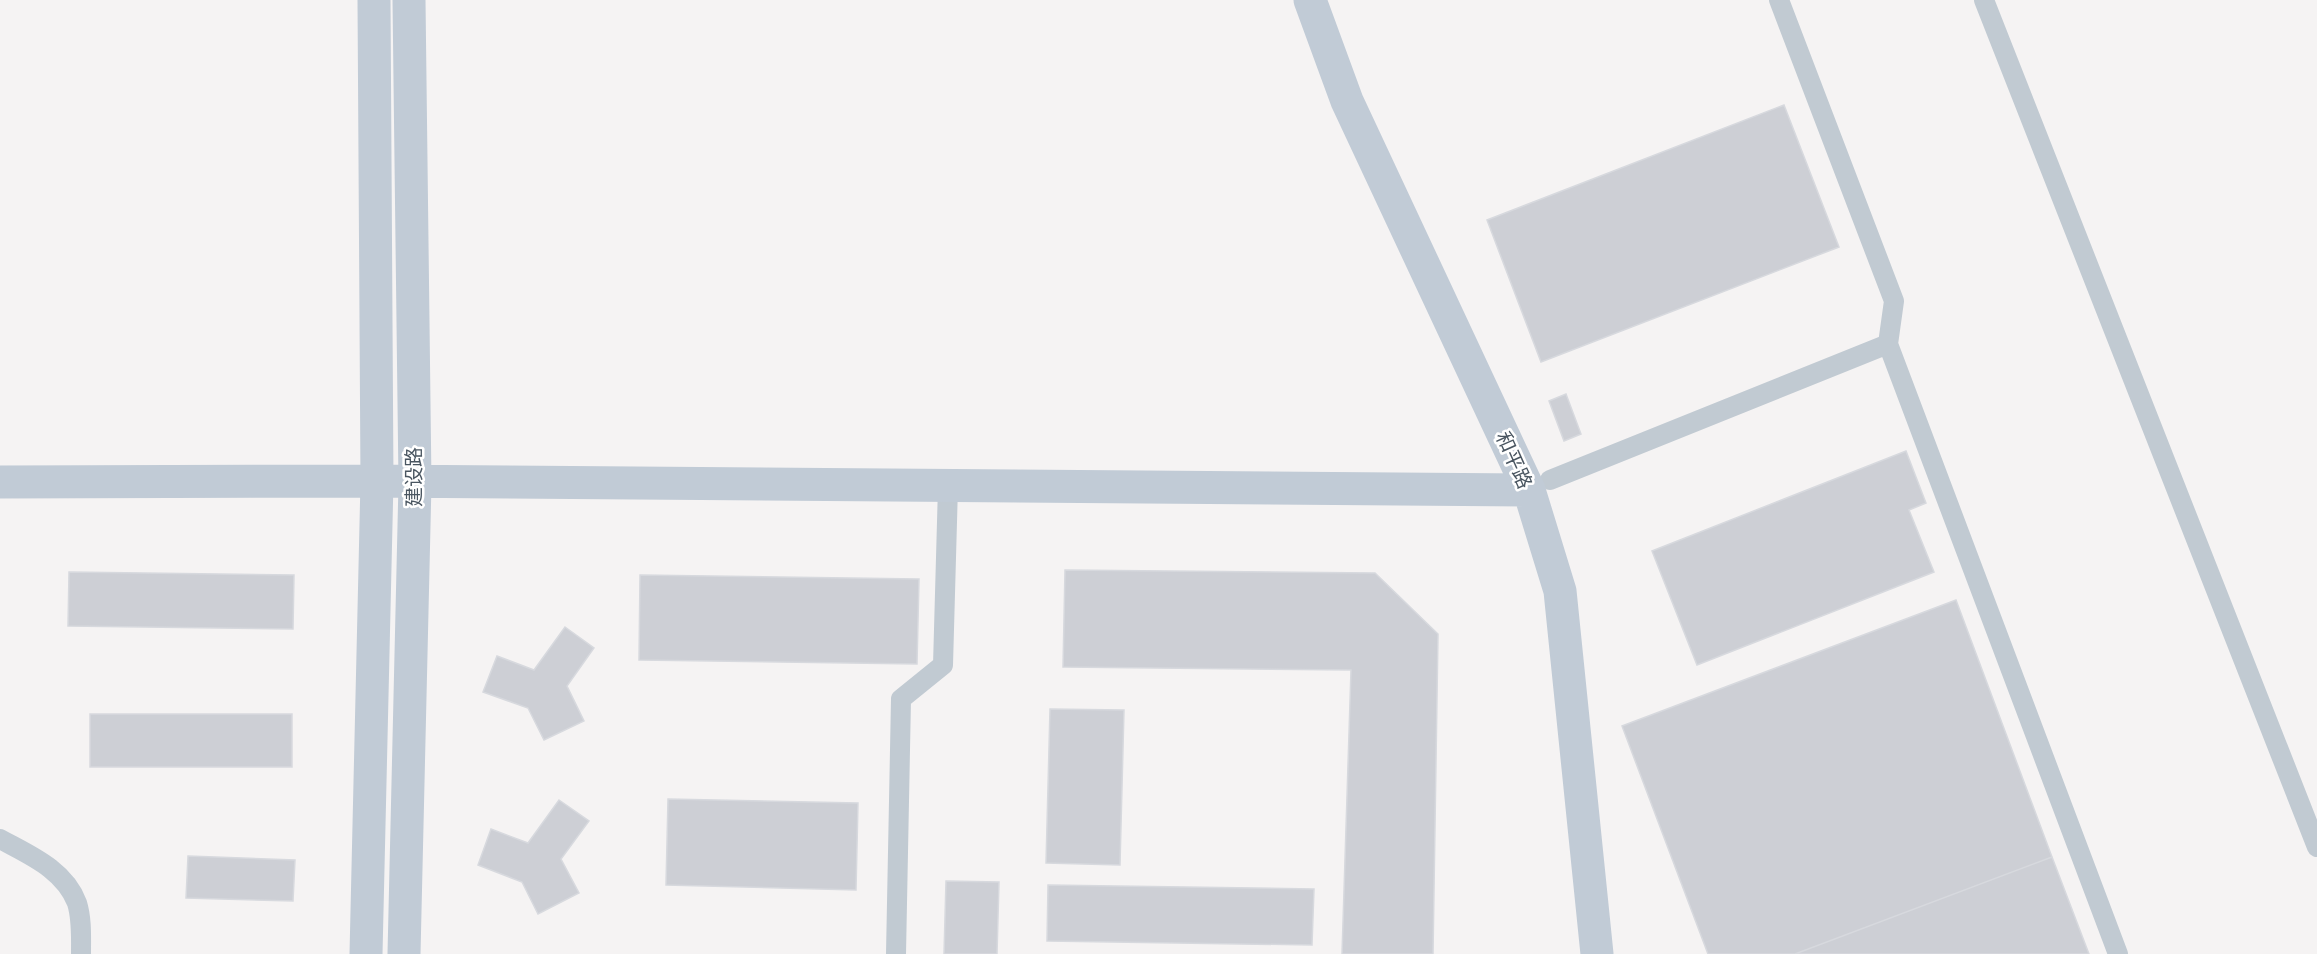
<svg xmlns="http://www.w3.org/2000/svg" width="2317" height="954" font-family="'Archivo Narrow','Noto Sans SC',sans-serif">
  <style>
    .building { fill: #cdcfd5; stroke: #d7d9de; stroke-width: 1.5 }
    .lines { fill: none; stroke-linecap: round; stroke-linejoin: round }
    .lane { stroke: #c1cad2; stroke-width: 20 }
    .secondary { stroke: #c1cbd6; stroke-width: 33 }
    .labels { text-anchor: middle; stroke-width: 5; stroke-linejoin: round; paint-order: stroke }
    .street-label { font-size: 20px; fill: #4a5661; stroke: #fff }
  </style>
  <rect width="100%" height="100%" fill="#f5f3f3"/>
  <path class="building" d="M1784,105L1839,247L1541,362L1487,220Z
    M1566,394L1581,434L1564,441L1549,401Z
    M1906,451L1926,503L1909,510L1934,572L1697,665L1652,551Z
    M1065,570L1375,573L1438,634L1433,954H1342L1351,670L1063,667Z
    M69,572L294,575L293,629L68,626Z
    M640,575L919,579L917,664L639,660Z
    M1956,600L2052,857L1795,954H1708L1622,726Z
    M565,627L594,648L567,686L584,721L544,740L528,708L483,692L497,656L534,670Z
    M1050,709L1124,710L1120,865L1046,863Z
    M90,714H292V767H90Z
    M668,799L858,803L856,890L666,885Z
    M559,800L589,821L561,859L579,893L538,914L522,882L478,865L491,829L528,843Z
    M188,856L295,860L293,901L186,898Z
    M2052,857L2089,954H1795Z
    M946,881L999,882L997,954H944Z
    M1048,885L1314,889L1312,945L1047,941Z"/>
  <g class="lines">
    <path class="lane" d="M1779,0L1894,301L1888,344L2118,954
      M1984,0L2317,847
      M1550,480L1888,344
      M0,839C29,855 64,869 77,903C82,919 81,937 81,954
      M896,954L901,699L943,665L948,486"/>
    <path class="secondary" d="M1310,0L1347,101L1529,490L1560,591L1597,954
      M0,482L377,481L1529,490
      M366,954L377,481L374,0
      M404,954L415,483L409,0"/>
  </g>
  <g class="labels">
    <g class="street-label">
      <text transform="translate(1514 460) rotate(66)" y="7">和平路</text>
      <text transform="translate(414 477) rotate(-90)" y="7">建设路</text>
    </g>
  </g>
</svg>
